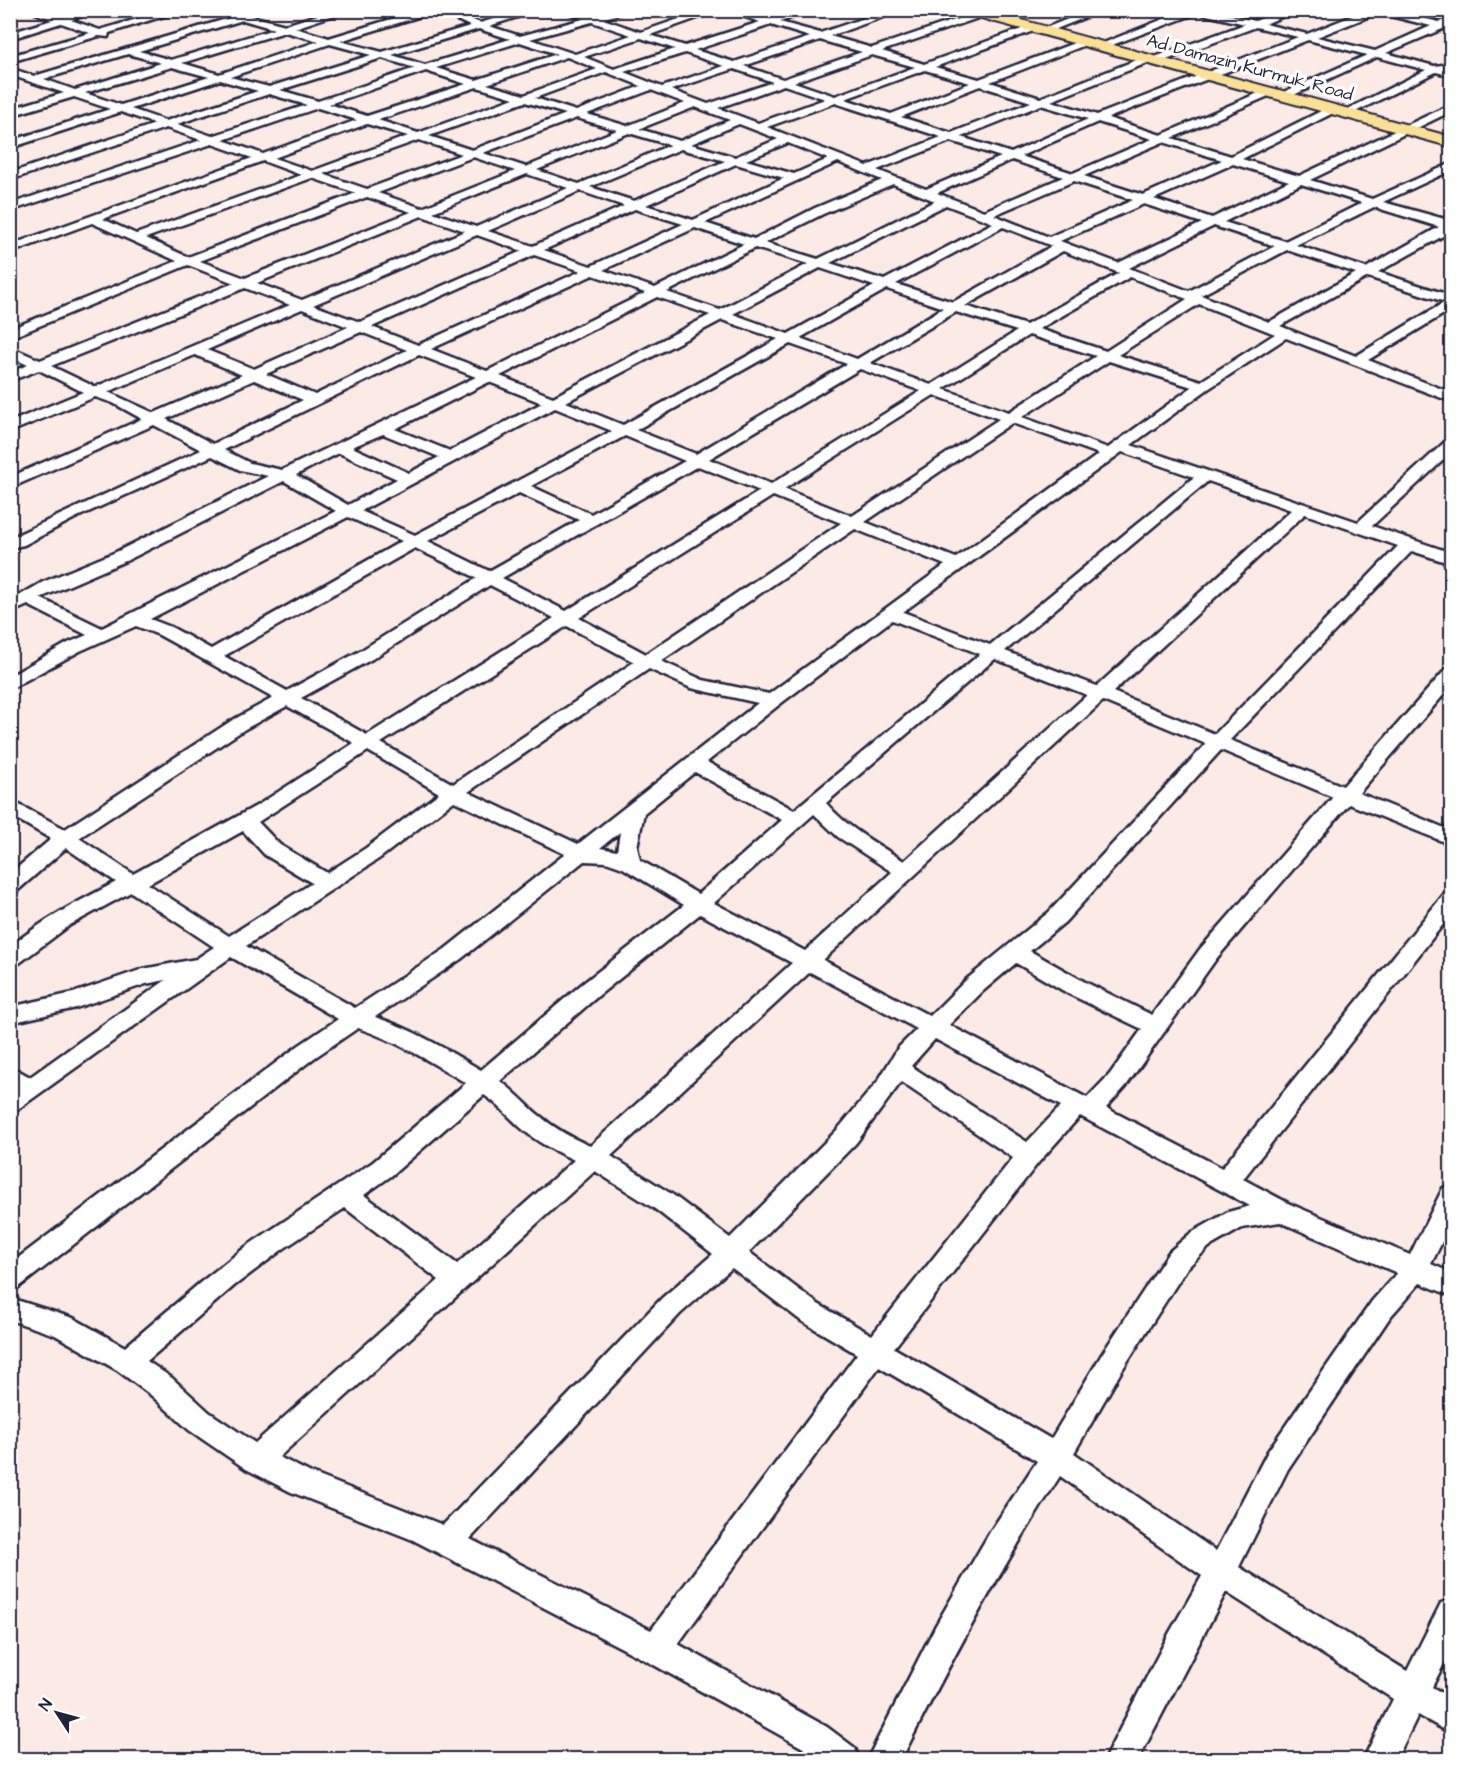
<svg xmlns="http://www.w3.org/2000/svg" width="1462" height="1770" font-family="'Architects Daughter',sans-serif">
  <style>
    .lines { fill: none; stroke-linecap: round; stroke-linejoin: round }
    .minor-casing { stroke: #22223b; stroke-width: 5 }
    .highway-casing { stroke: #22223b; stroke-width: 4 }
    .minor { fill: #fff; fill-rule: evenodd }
    .highway { fill: #fadf96; fill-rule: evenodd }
    .labels { text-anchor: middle; stroke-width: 6; stroke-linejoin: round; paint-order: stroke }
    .far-street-label { font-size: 18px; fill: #22223b; stroke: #fff }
  </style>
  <rect width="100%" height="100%" fill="#fbeae6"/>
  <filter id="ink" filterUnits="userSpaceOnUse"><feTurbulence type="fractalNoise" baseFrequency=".0167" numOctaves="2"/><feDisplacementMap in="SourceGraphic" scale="12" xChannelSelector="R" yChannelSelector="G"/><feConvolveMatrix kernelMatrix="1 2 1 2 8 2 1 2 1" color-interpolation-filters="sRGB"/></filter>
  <g filter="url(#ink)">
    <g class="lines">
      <defs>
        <path id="minor" d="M28,10H43L62,17L83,10H98L71,20L100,30L167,10H183L109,33L108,37L99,36L10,62V56L90,33L61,23L10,39V33L52,20Z
          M213,10H229L285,25L334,10H349L295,28L329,38L421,10H450L480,23L524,10H540L489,26L520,36L583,19L561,10H576L593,16L614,10H630L603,19L641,32L705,10H720L650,35L685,46L760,22L724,10H740L770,19L798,10H813L780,22L820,33L888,10H903L830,36L872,48L981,11L986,14L984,16L882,51L924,64L1030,26H1036V30L935,67L979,79L1082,40H1088V44L990,82L1040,98L1144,57L1152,58L1245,24L1198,13L1104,48L1096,46L1186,10H1212L1255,21L1284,10H1298L1265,24L1307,34L1367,10H1390L1439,22L1452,17V24L1445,28L1386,53L1434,66L1443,65V68L1452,70V76L1436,72L1349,115L1345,116L1340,113L1426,70L1377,57L1287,98H1279V94L1367,55L1308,40L1108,118L1161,135L1265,90H1273V94L1172,138L1231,156L1329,107H1337V111L1242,159L1299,176L1452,104V111L1310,180L1372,199L1452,163V170L1383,202L1452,221V231L1378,272L1452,296V309L1368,360L1452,393V402L1286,338L1208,389L1131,445L1358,522L1447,440L1452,439V452L1372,526L1452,553V564L1412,551L1230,740L1343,786L1446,669L1452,668V685L1359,793L1452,831V845L1349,804L1216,959L1126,1086L1106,1108L1222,1168L1445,893L1452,891V913L1243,1179L1290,1204L1410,1255L1443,1188L1452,1185V1222L1431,1264L1452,1273V1296L1420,1283L1390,1317L1288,1469L1239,1567L1407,1671L1441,1603L1452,1599V1648L1432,1687L1452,1699V1734L1418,1715L1396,1760H1363L1393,1699L1226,1592L1138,1760H1104L1170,1632L1202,1576L1060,1476C1001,1568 950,1662 901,1760H867L936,1625L990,1532L1037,1461L879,1367L678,1644L827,1727L855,1748L859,1760H817L805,1749L645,1660L413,1540L291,1492L246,1469L189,1430L152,1396L117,1370L55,1335L10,1320V1298L73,1318L125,1347L201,1282L247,1246L373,1162L466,1083C431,1062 397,1041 358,1028L314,1058L19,1287L10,1290V1264L298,1046L338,1019L231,957L18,1109L10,1112V1090L12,1089L10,1087V1066L30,1077L166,980L146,984L76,1008L10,1023V1007L73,993L143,969L196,959L214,947L131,892L70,925L18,964L10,967V947C42,920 79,901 116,882L66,848L17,891L10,893V874L51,839L10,815V800L65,829L231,721L273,698L159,635L136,626L80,651L10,689V676L68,643L87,635L28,605L10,613V601L43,582L116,552L268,476L240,470L212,456L75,518L24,545L10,548V538L201,450L154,425L10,488V477L142,419L113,403L95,397L10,432V422L83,392L39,370L10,381V372L28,365L10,357V347L40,360L234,283L188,265L10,338V329L177,261L92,223L10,253V245L252,158L212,144L10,211V204L201,140L166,128L10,180V173L155,124L121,112L10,148V141L110,109L74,97L10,116V109L64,93L10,75V68L34,76L233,17ZM437,11L470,26L382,52L340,41ZM1378,13L1431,26L1375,51L1317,37ZM243,20L274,29L171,60L139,51ZM592,22L631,35L575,54L530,39ZM771,25L810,37L734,62L695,50ZM1256,27L1298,37L1097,115L1051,101L1150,62L1158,63ZM479,29L510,39L425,65L392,55ZM285,32L319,41L219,74L182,63ZM641,38L675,49L614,69L584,57ZM820,40L862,52L783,79L744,66ZM520,42L557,54L476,80L436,68ZM330,44L371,55L269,87L230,77ZM685,53L724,66L662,87L624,72ZM128,54L161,63L75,90L44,79ZM872,55L915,67L835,96L794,82ZM567,57L597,69L524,95L487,84ZM382,58L415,68L318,101L280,90ZM172,67L209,77L121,105L85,93ZM734,69L773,82L708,104L671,90ZM925,70L970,83L891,114L845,99ZM426,71L466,84L367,116L329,104ZM606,72L641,86L576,111L535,98ZM220,80L258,91L166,121L131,109ZM784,85L825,99L758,123L718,108ZM980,86L1031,102L951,133L901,117ZM477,87L514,98L418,133L378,120ZM651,90L685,103L627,126L587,114ZM269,94L307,105L212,136L177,124ZM525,102L566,114L472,150L429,136ZM835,103L941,137L867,166L767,127ZM1041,105L1088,119L1011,153L961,137ZM695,107L730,120L680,141L639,129ZM318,108L357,120L263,154L223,140ZM577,118L617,130L526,167L483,153ZM1098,122L1152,139L1073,173L1021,156ZM367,124L408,136L312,171L274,158ZM739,124L778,139L735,157L691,144ZM629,133L670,145L579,184L537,170ZM419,140L462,154L367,189L323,174ZM951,141L1001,157L926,189L877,170ZM1163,142L1222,160L1143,195L1084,176ZM788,143L828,159L794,174L746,160ZM681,149L725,161L634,201L590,187ZM473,157L515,171L422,208L378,193ZM1012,160L1063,177L984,211L937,193ZM263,161L301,175L136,234L103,219ZM838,162L882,180L815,208L754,239L705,223ZM736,164L784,178L693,220L646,205ZM1233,164L1289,181L1212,218L1154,199ZM527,174L568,188L476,227L433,212ZM312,178L356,193L188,257L146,238ZM1074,181L1133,200L1049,237L994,215ZM893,184L935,201L818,259L765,243L823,214ZM1301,184L1362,203L1285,241L1224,222ZM580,191L624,206L533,246L488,231ZM367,197L411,212L245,278L200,261ZM1144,204L1202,223L1118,263L1060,241ZM946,205L993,223L884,280L830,263ZM1374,207L1439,227L1366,268L1296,245ZM635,209L683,224L591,266L544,250ZM422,216L465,231L302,300L257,283ZM1214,226L1275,246L1189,291L1129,268ZM1003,227L1052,246L953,302L896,284ZM695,228L744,244L655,288L603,270ZM477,235L522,251L360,322L313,305ZM755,248L808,264L720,310L667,292ZM1287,250L1356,273L1269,322L1201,295ZM1063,251L1119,273L1026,325L965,306ZM534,255L581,271L418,345L372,327ZM820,268L874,286L788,334L733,314ZM593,275L645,293L487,371L431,349ZM1130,277L1187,299L1106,351L1039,329ZM1368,277L1445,302L1356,356L1280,326ZM245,288L290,305L95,387L51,366ZM887,289L943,308L857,359L800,338ZM657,297L710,315L553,397L500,376ZM1199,304L1275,334L1201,381L1118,355ZM302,309L348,327L254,369L207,350ZM956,312L1017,331L931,385L870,363ZM722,320L778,339L623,425L566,402ZM361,332L407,350L315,395L266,374ZM1029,335L1096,356L1009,412L943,389ZM790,344L847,364L696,454L636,430ZM195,355L242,375L154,413L108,392ZM419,355L476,377L282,470L250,463L224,450ZM1109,361L1192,387L1108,448L1022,417ZM860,369L921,391L771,484L709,459ZM254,380L303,400L213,444L166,419ZM489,382L542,403L450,451L395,429ZM934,395L999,419L852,516L784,489ZM555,408L612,431L415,535L361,511ZM1012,423L1099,454L956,558L865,522ZM383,434L439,457L409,473L352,447ZM625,436L685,461L591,514L531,486ZM1122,452L1194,477L990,645L903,612ZM339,453L397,479L348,505L296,475ZM698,466L760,491L566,611L502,578ZM284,481L336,511L102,628L40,598L128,560ZM1208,481L1291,510L1097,686L1005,651ZM519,493L579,520L489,571L428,541ZM773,496L841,523L646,654L579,618ZM1305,514L1398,546L1215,734L1113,692ZM348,517L402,541L211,649L171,627L150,619ZM855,529L945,565L769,694L703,680L661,661ZM415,548L477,578L360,651L287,691L224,656ZM490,585L554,618L367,735L301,698L372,659ZM892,620L980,654L794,810L707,762L780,704ZM567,626L634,662L453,784L381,743ZM995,659L1087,695L904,861C877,844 847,828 826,803ZM649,669L691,688L758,703L578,844L468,792ZM1103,701L1206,744L1049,912L967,979L930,1016L823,960ZM287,706L354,743L258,805L133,874L79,838L245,729ZM1221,750L1333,797L1200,949L1152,1015L1085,982L1030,951L1065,922ZM368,751L439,793L366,848L327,873L280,845L258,822ZM695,772L782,820L698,894L640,860L637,847L644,813ZM454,801L565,854L445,949L355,1008L246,946L380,858ZM814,814L838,837L892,872L805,951L714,903ZM243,831L265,855L312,883L229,936L148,884ZM620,832L617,851L600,848ZM584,861L606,862L623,868L684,905L582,984L481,1070C447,1050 413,1029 375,1017L461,959ZM700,914L792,963L590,1146C572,1138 555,1129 540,1116C526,1105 515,1091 500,1081L598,996ZM1016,963L1069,994L1142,1029L1110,1074L1087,1098L949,1025L983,991ZM810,972L917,1029L898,1048L878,1081L838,1129L730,1238L673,1195L611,1156ZM935,1039L1061,1106L1027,1142L911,1066ZM901,1082L1013,1158L872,1335L818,1304L749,1252L856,1143ZM484,1095C498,1104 508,1116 520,1127C536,1142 555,1151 574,1160L457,1264L364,1195L391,1176ZM1080,1116L1250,1206L1228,1212L1191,1233L1169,1252L1102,1354L1051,1439L894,1348L1038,1163ZM595,1171L655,1209L713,1254L662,1298L443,1525L311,1473L279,1457ZM345,1208L439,1280L255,1443L209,1412L172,1378L147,1361L234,1286L283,1249ZM1280,1222L1397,1273L1372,1301L1268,1451L1216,1551L1074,1453L1122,1370L1187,1268L1209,1247L1242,1228ZM732,1268L800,1320L857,1354L651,1630L470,1539L680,1314Z
          M1000,10H1014L991,20L986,17Z
          M1090,10H1104L1046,33L1038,31Z"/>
        <path id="highway" d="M962,10H985L1452,137V147L963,13Z"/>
      </defs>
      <use href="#minor" class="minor-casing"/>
      <use href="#highway" class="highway-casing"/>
      <use href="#minor" class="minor"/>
      <use href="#highway" class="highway"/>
    </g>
  </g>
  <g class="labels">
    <g class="far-street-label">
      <text transform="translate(1250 67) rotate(15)" y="6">Ad Damazin Kurmuk Road</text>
    </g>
  </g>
  <rect width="1462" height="1770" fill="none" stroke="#fff" stroke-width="36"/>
  <rect x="18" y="18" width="1426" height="1734" fill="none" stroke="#22223b" stroke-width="2" filter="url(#ink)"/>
  <g transform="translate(57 1713) rotate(306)" stroke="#ffffff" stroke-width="4.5" paint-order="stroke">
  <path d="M0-4.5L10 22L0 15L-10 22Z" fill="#22223b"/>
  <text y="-9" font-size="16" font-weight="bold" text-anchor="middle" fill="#22223b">N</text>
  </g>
</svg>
